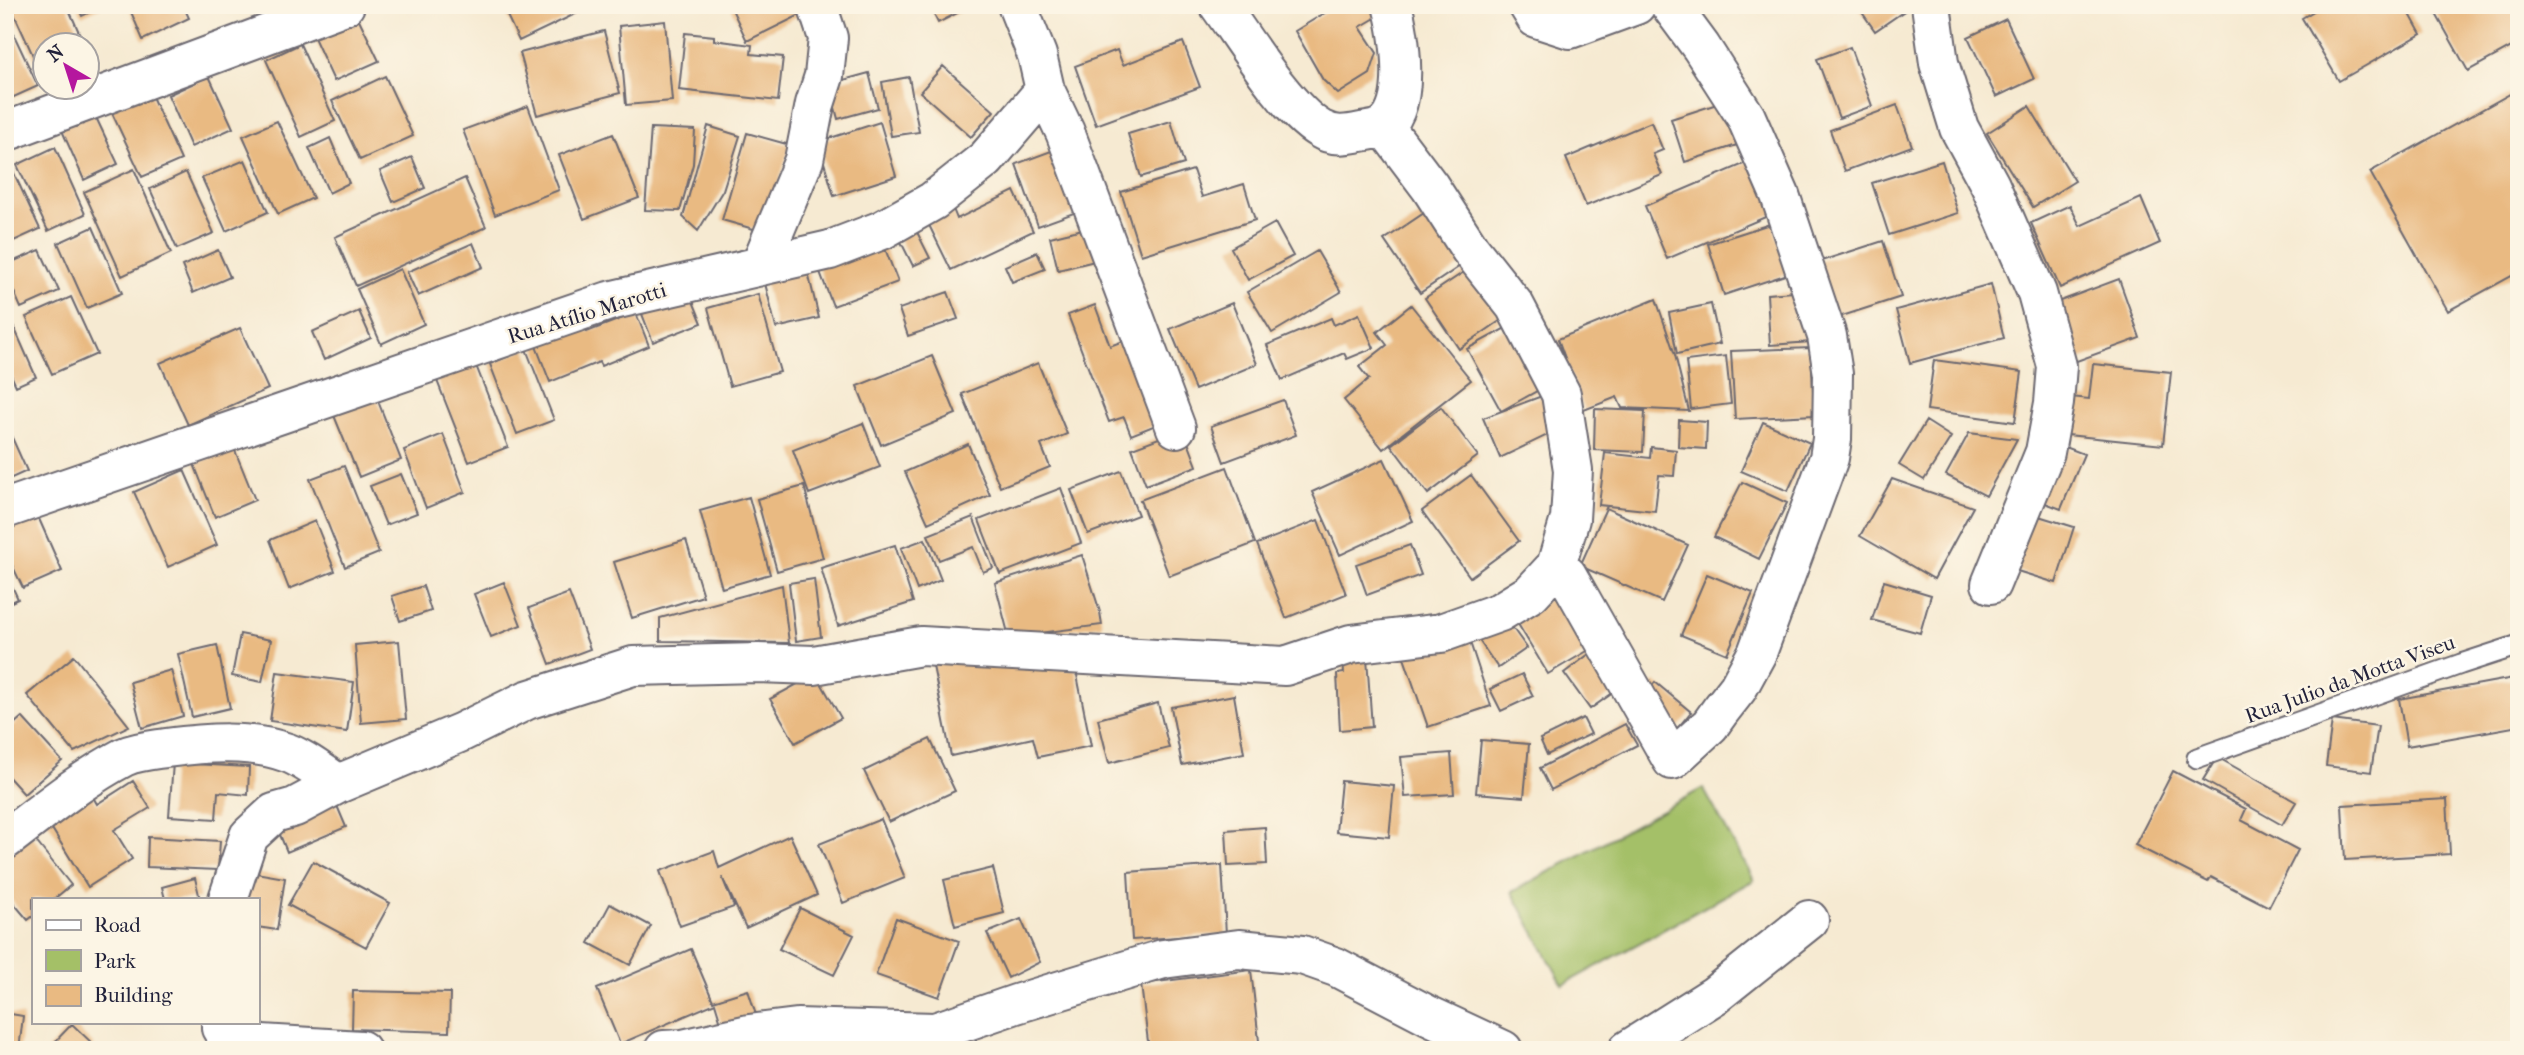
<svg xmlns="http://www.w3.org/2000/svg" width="2524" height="1055" font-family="'IM FELL French Canon',serif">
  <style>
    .green { fill: #a4c067; stroke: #637151; stroke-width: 2 }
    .building { fill: #e9ba82 }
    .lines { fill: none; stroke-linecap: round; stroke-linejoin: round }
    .lane-casing { stroke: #6c6870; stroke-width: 23 }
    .street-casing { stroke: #6c6870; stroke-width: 42 }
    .lane { stroke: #fff; stroke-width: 19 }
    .street { stroke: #fff; stroke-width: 38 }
    .labels { text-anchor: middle; stroke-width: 5; stroke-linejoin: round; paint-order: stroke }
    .street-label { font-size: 21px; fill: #22223b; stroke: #fcf5e5 }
  </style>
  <rect width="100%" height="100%" fill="#fcf5e5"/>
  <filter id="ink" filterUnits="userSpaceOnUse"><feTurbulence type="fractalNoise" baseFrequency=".0143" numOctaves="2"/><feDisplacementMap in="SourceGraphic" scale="14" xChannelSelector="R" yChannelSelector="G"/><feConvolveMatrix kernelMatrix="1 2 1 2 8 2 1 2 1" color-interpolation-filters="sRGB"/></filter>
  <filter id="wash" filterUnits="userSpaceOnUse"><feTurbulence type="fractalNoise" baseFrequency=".00686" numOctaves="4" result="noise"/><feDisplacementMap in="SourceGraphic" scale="28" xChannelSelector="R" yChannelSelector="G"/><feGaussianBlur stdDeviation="1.57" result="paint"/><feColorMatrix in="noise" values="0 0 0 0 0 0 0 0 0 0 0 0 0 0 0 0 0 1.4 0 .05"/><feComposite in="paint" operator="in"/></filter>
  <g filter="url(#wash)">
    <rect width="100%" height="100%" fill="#f6ead2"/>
    <path class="green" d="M1703,788L1754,880L1563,985L1512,892Z"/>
    <g id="blocks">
      <path class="building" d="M10,5H67L85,46H46V69L40,71Z
        M77,5H105L82,16Z
        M128,5H183L189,18L143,40Z
        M502,5H594L519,41Z
        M730,5H795L800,15L747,41Z
        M929,5H973L938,23Z
        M1338,5H1377V17L1360,27L1377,53L1370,74L1338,94L1323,80L1295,31Z
        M1857,5H1913L1875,31Z
        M2324,5H2405L2421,34L2339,81L2302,18Z
        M2431,5H2519V43L2468,71Z
        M355,11L379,61L334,81L311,31Z
        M5,16L38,86L5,101Z
        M2006,19L2034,79L1996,97L1968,37Z
        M665,21L672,101L626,105L619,26Z
        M604,31L620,93L537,115L520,53Z
        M685,33L714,36V40L752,45L751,54L783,57L778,101L679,90Z
        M1183,42L1200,87L1096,125L1075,66L1117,50L1123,65Z
        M300,44L335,121L301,137L266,60Z
        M1850,47L1872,106L1839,118L1817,59Z
        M943,66L994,111L971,137L920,92Z
        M869,73L878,108L838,119L829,84Z
        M209,76L233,128L191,147L168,95Z
        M385,76L413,136L360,160L332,101Z
        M909,77L919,132L891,136L882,82Z
        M2519,89V272L2448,311L2370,172Z
        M149,90L181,160L142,177L110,109Z
        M1723,102L1737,145L1685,162L1671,119Z
        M1897,105L1912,146L1845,171L1830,130Z
        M528,106L559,190L495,215L463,130Z
        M2029,106L2075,181L2033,207L1987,133Z
        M93,111L118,164L84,180L60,126Z
        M277,121L313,198L278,214L243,136Z
        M1171,121L1184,164L1141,177L1128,134Z
        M880,122L896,176L834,196L818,142Z
        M1651,122L1663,150L1653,154L1662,175L1586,206L1566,158Z
        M708,126L740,136L723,190L698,231L683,217Z
        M651,128L695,130L693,164L680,211L645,210Z
        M747,133L790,145L764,232L722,220Z
        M613,134L639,198L584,219L559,155Z
        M330,138L349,183L329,193L309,148Z
        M55,147L85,214L48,231L17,165Z
        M1062,147L1085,209L1038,226L1016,164Z
        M5,154L40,229L5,245Z
        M412,157L425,188L393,202L380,171Z
        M245,160L268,212L226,231L202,178Z
        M1753,160L1775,213L1667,259L1645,206Z
        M1942,161L1958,213L1889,235L1872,183Z
        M134,169L171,253L122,276L84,192Z
        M1193,170L1202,197L1244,184L1255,220L1141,255L1121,192Z
        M186,172L214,233L177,249L150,189Z
        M465,178L486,227L356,286L335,237Z
        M1014,191L1033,231L951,270L927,221L953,209L957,219Z
        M2141,198L2160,243L2060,288L2031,223L2070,205L2080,226Z
        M1433,207L1469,260L1420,293L1384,240Z
        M912,222L930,258L913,266L895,230Z
        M1275,223L1293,256L1248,280L1231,248Z
        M1773,223L1788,274L1724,295L1708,244Z
        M1095,226L1103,259L1058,270L1050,237Z
        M93,227L122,293L87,308L58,243Z
        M882,241L898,282L833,306L817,264Z
        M1883,241L1901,297L1836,318L1818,262Z
        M473,243L483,267L418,296L407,272Z
        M40,250L59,291L21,308L5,271V265Z
        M218,250L230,277L193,293L182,266Z
        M1317,251L1341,292L1272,333L1247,292Z
        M1037,252L1045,269L1012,282L1005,266Z
        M806,264L819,318L776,328L763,275Z
        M1473,266L1507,316L1459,349L1425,298Z
        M400,269L424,324L381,344L357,289Z
        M2119,279L2140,338L2074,362L2052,304Z
        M1991,284L2004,338L1910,363L1896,310Z
        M1808,291L1811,342L1770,345L1767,294Z
        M948,292L958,319L908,336L899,309Z
        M690,294L702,323L653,342L642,314Z
        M758,294L780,372L730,386L708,308Z
        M71,297L97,354L52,374L26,317Z
        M1656,299L1675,355L1689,411L1622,408L1617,397L1584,410L1558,339Z
        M1232,303L1257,364L1195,390L1170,329Z
        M1711,304L1720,344L1677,354L1669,313Z
        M1095,305L1110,346L1134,337L1166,421L1131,435L1124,417L1109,422L1068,315Z
        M1411,305L1471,380L1383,449L1344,400L1369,379L1359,367L1387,345L1377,332Z
        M359,311L371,338L324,360L312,332Z
        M636,313L649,346L601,366L599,362L550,382L534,341L583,322L587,332Z
        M1359,314L1374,348L1347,359L1344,353L1282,380L1267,345L1331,318L1334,325Z
        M1511,325L1544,387L1501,411L1467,349Z
        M14,327L36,377L16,386L5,362V331Z
        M240,328L268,389L188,425L160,363Z
        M1811,348L1814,415L1735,419L1731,351Z
        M526,349L554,420L517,434L490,364Z
        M932,356L956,414L881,445L857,386Z
        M1726,356L1731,404L1691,409L1686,361Z
        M1934,360L2022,372L2015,422L1927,410Z
        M475,363L508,447L469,462L436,378Z
        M1038,363L1067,434L1041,445L1050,467L1000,487L962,394Z
        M2093,364L2171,372L2163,445L2058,434L2061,396L2089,399Z
        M1550,393L1562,428L1500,458L1483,418Z
        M376,396L401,460L359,477L333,413Z
        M1283,400L1296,435L1224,462L1211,426Z
        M1441,407L1478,456L1428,494L1391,445Z
        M1595,409L1645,411L1643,452L1594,450Z
        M1679,420L1707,422L1706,449L1678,447Z
        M1926,421L1951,437L1924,480L1899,465Z
        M5,422L27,471L5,481Z
        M1763,422L1810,443L1788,491L1741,471Z
        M863,423L880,467L809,494L793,450Z
        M1183,429L1197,466L1146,485L1132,448Z
        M1969,433L2017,439L1986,496L1946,475Z
        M443,434L465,492L426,508L404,450Z
        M2055,443L2084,454L2061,509L2032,498Z
        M968,444L990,495L928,523L905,472Z
        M1651,447L1676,450L1674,476L1659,475L1655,511L1599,505L1605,453L1650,458Z
        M234,448L255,500L215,517L194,464Z
        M1384,459L1413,521L1340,555L1312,492Z
        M344,466L379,553L345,567L310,479Z
        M1227,467L1255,543L1169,576L1140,500Z
        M184,470L217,545L168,567L134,492Z
        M1121,471L1138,515L1088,534L1071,490Z
        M401,474L417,513L386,525L370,486Z
        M1471,475L1519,541L1470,577L1422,511Z
        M1892,479L1973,507L1934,579L1860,536Z
        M1742,482L1787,503L1759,559L1714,537Z
        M804,486L823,558L777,571L757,499Z
        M1061,488L1081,543L1000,574L979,520Z
        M749,497L770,574L722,588L700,511Z
        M1606,508L1688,545L1662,602L1580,566Z
        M36,512L62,571L23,588L5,550V526Z
        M2032,514L2074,527L2056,583L2014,570Z
        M973,517L993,568L983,572L973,547L939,560L928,535Z
        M1318,520L1346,594L1286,618L1257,544Z
        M315,521L335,571L289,589L270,540Z
        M925,539L941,580L917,590L901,548Z
        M686,540L703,596L632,618L614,562Z
        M895,545L913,602L838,626L821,568Z
        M1410,545L1421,575L1367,595L1356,564Z
        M1082,555L1100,612L1102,625L1009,637L995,583Z
        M5,571L18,599L5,605Z
        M1707,574L1753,593L1727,654L1681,635Z
        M814,579L821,637L796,641L789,583Z
        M1884,581L1931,595L1920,633L1872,620Z
        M504,582L521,625L491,637L474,594Z
        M782,585L789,643L660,641V618Z
        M423,586L431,611L400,621L392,596Z
        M1568,588L1601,643L1548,674L1515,619Z
        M569,593L590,649L550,664L529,608Z
        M1504,616L1527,648L1498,668L1476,636Z
        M1466,630L1491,706L1428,727L1402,652Z
        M240,634L271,640L262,682L232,676Z
        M399,641L406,719L361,723L355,645Z
        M217,645L230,708L192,717L178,654Z
        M1597,648L1624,685L1590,709L1564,673Z
        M74,656L129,726L74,752L27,695Z
        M1367,658L1372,727L1340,730L1337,674L1344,673L1343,660Z
        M932,661L1076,670L1091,746L1038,757L1033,738L951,756Z
        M171,670L183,716L142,728L130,682Z
        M277,672L354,682L347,732L270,721Z
        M816,674L841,718L795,743L770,699Z
        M1522,674L1533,696L1501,711L1490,689Z
        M2519,677V726L2407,746L2399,699Z
        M1655,682L1691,712L1677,729L1641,699Z
        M1234,695L1244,753L1182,765L1171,707Z
        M1158,703L1169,748L1109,763L1098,719Z
        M22,717L62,761L24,794L5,773V732Z
        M1583,718L1591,734L1547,755L1540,739Z
        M2332,720L2378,726L2371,772L2326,766Z
        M1625,724L1637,745L1551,790L1540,768Z
        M930,739L955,791L889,822L864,771Z
        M1481,740L1529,744L1524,797L1476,793Z
        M1451,753L1454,794L1405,797L1401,757Z
        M2217,757L2296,802L2282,825L2203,780Z
        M173,763L249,767L248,795L218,792L216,819L169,816Z
        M2173,771L2246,809L2241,820L2298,850L2269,907L2211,877L2208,882L2135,845Z
        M133,781L150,808L114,830L132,859L88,887L46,819L90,792L97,804Z
        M1341,781L1394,786L1389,837L1336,832Z
        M2447,799L2450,854L2345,860L2342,805Z
        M335,801L346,827L287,852L276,825Z
        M881,819L905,878L843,903L819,844Z
        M1265,827L1267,864L1228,866L1226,830Z
        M31,835L71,885L54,899H33V916L28,920L5,893V856Z
        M790,835L817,895L746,928L722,877L734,907L680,926L660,871L714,851L719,868Z
        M148,837L220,841L218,870L147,867Z
        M313,861L390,903L366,947L288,905Z
        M1222,865L1226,934L1132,940L1128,872Z
        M993,868L1004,913L955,926L944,880Z
        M244,871L285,878L277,930L257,927V899H240Z
        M195,878L200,899H165L162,887Z
        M610,904L651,926L630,965L589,943Z
        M800,908L854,935L834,975L779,949Z
        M896,918L959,941L939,997L876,975Z
        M1021,919L1040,962L1008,978L987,933Z
        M691,949L713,1001L748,990L756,1015L722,1026L715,1003L620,1044L597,989Z
        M1251,970L1260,1050H1149L1141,984Z
        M353,991L450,993L449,1032L352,1029Z
        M5,1013L23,1016L19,1050H5Z
        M72,1024L94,1045L90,1050H47Z
        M969,1033L984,1050H951Z"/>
    </g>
  </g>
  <g filter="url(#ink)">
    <use href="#blocks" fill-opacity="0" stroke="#6c6870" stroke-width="2"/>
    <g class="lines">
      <defs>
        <path id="lane" d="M2197,758L2461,664L2519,645"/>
        <path id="street" d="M1219,5C1243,38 1287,110 1320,129C1333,137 1347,135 1361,132C1368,131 1376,130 1382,127C1412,110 1400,33 1392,5
          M1528,5L1536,18L1570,29L1636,5
          M1931,5L1939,63L1959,128L1990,185L2037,293L2057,366L2054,403L2045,452L1991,584
          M1045,90L1065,132L1176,428
          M5,132L345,5
          M760,266L804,160L815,104L824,76L828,38L817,5
          M5,509L609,301L830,250L882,230L933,201L986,159L1045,90L1037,55L1017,5
          M1556,566L1567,575L1672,760L1710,725L1720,711L1738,688L1757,653L1829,458L1832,439L1833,374L1827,336L1780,195L1746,117L1701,47L1670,5
          M5,840C43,811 82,779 124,757C137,751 152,750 166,748C206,743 249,739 288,753C306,760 322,773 338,784L462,732L527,700L633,666L758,663L814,665L921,646L1285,666L1351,644L1441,633L1500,612L1531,593L1556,566L1570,519L1573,470L1561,394L1515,306L1470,249L1430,187L1384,126
          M228,899L249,836L274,813L295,807L338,784
          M221,1022V1028L231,1042L361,1050
          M664,1050L683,1049L749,1034L797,1028L935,1032L1016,1004L1163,959L1239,949L1302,955L1336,967L1428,1015L1503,1050
          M1628,1050L1715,995L1809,920"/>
      </defs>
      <use href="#lane" class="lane-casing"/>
      <use href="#street" class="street-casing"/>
      <use href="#lane" class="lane"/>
      <use href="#street" class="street"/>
    </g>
  </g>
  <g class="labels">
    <g class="street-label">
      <text transform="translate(587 313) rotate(-17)" y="7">Rua Atílio Marotti</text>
      <text transform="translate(2350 679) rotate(-20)" y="7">Rua Julio da Motta Viseu</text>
    </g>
  </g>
  <rect width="2524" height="1055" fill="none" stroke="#fcf5e5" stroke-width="28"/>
  <rect x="32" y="898" width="228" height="126" fill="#fcf5e5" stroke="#a5a1a1" stroke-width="2"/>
  <rect x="46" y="920" width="35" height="10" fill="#ffffff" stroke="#a5a1a1" stroke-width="2"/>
  <text x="94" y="932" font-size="21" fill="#22223b">Road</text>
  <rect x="46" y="950" width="35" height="21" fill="#a4c067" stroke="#a5a1a1" stroke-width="2"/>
  <text x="94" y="968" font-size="21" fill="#22223b">Park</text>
  <rect x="46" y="985" width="35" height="21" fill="#e9ba82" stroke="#a5a1a1" stroke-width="2"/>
  <text x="94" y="1002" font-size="21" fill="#22223b">Building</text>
  <g transform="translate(66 66) rotate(321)"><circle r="33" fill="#fcf5e5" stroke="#a5a1a1" stroke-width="2"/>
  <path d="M0-5L12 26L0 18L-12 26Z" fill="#b5179e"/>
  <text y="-10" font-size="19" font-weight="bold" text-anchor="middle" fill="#22223b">N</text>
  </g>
</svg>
